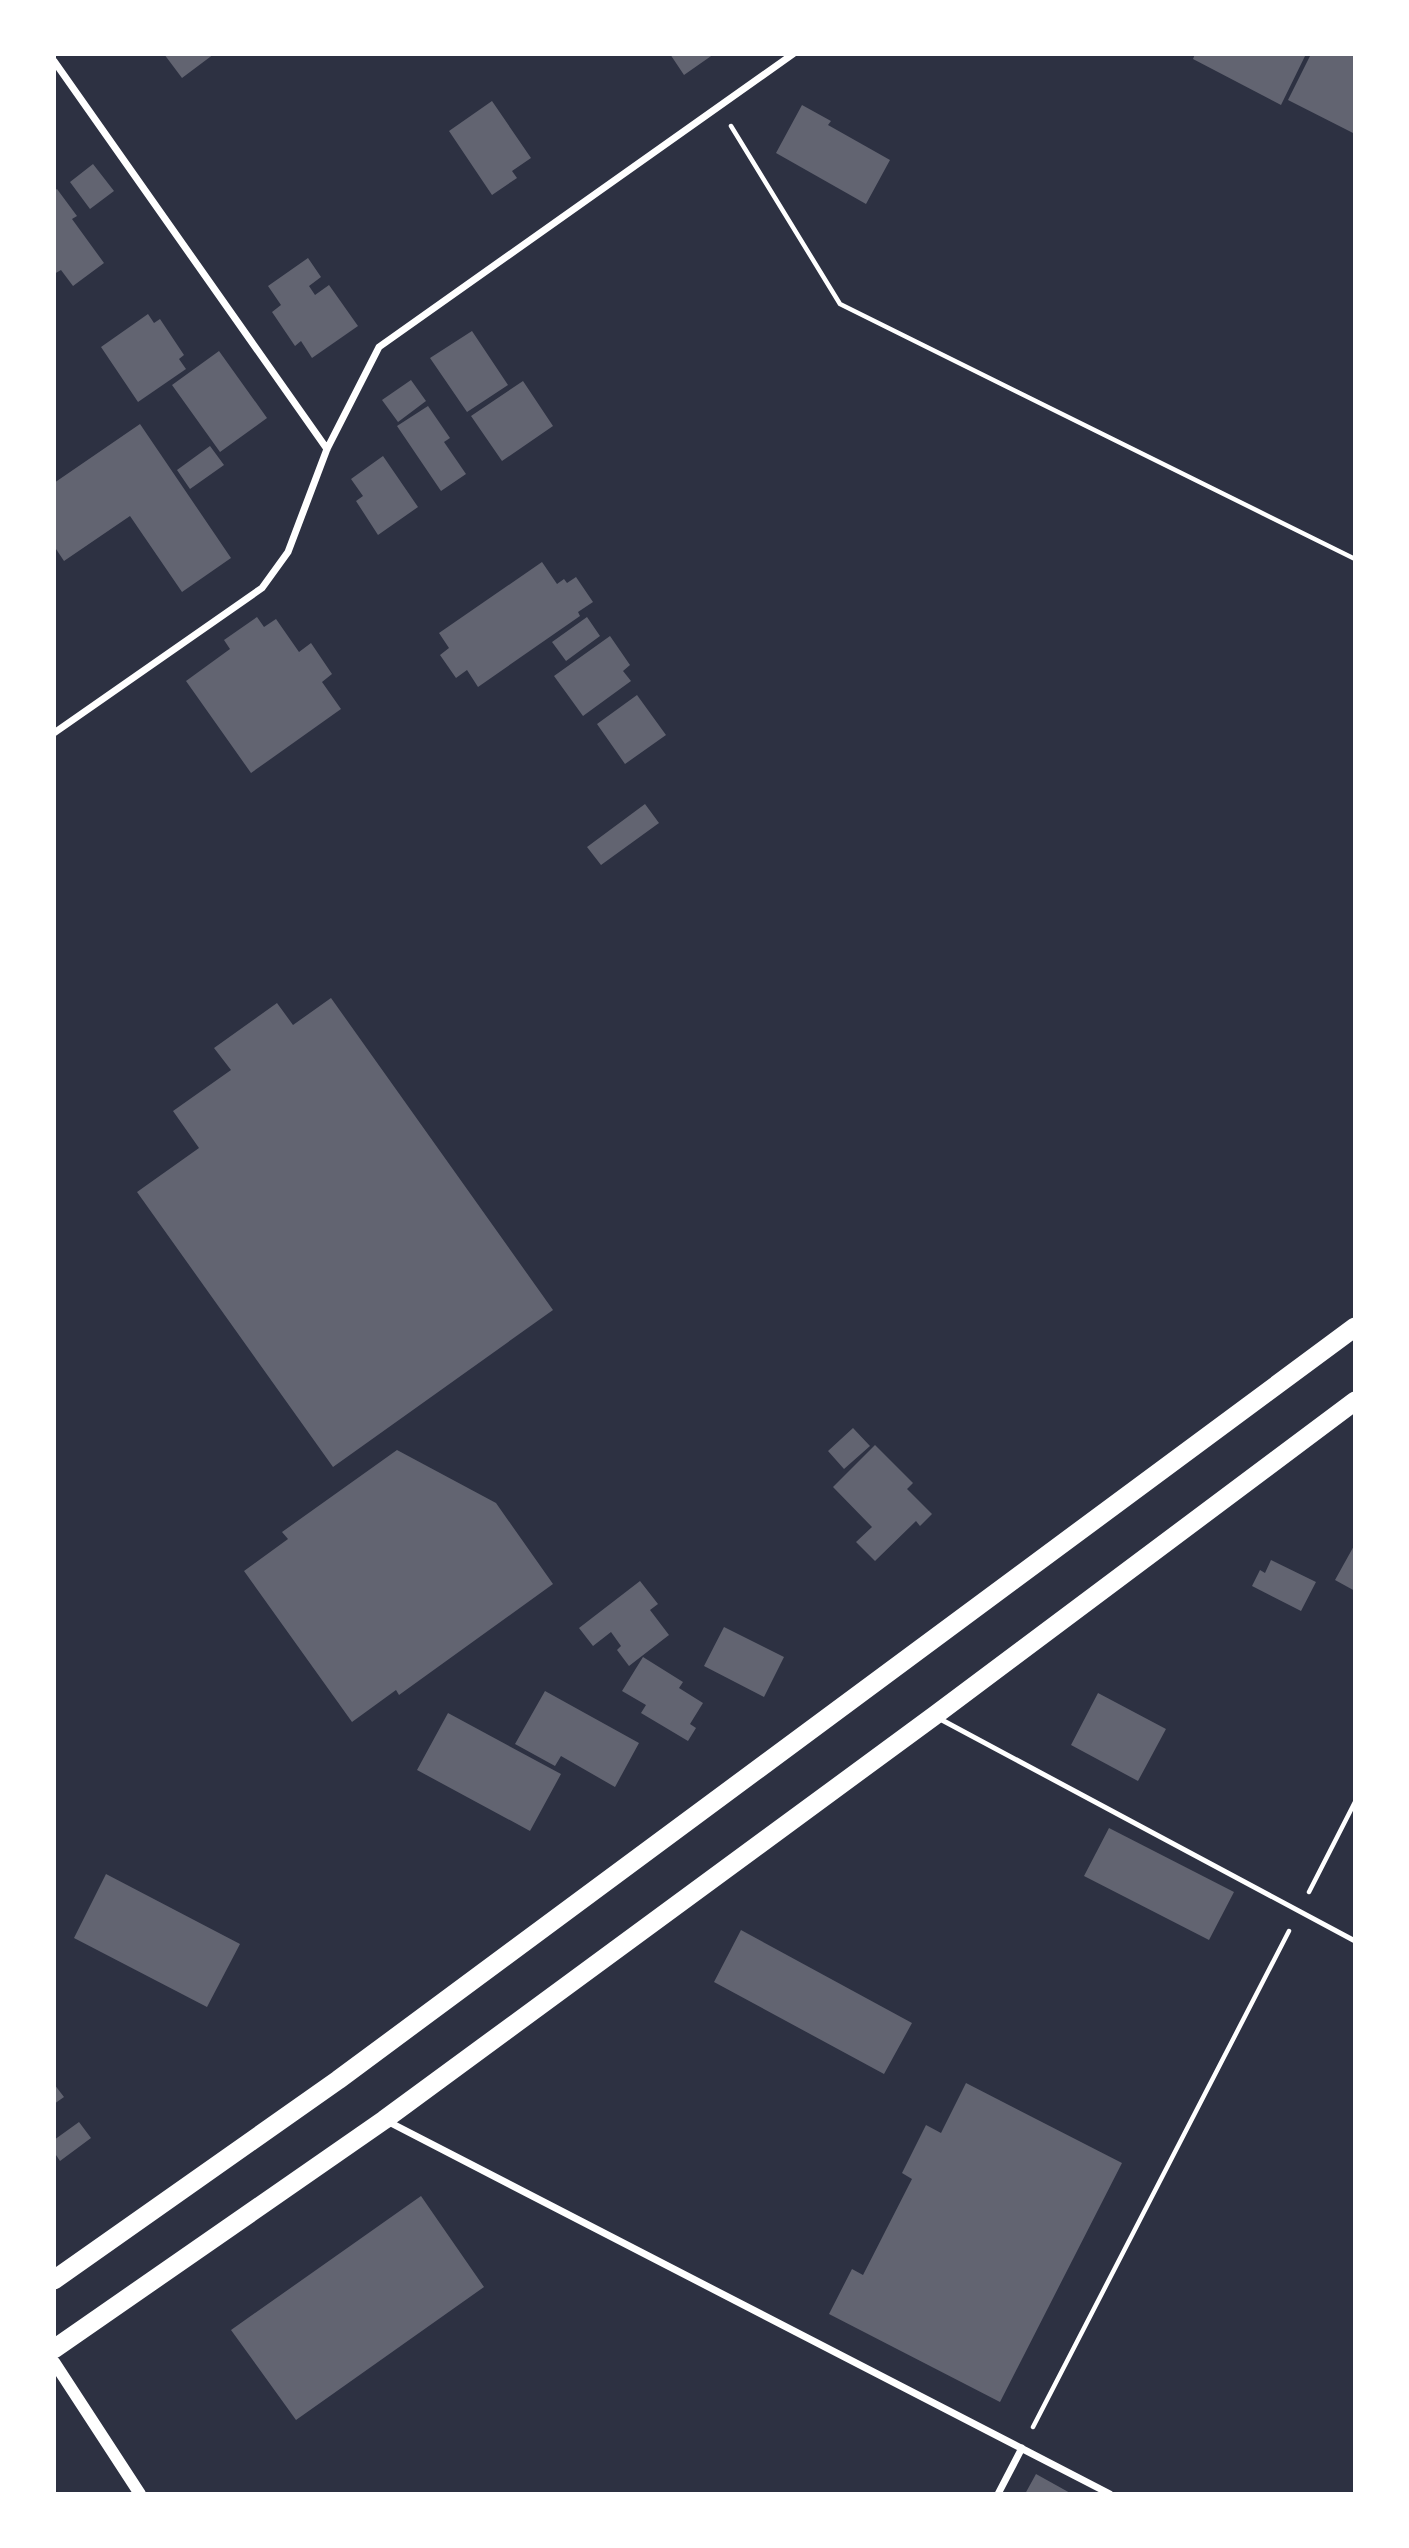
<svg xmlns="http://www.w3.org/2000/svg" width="1409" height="2548" font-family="Commissioner,sans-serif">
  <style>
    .building { fill: #626471 }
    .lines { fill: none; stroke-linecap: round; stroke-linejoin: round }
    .path { stroke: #fff; stroke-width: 4.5 }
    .service { stroke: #fff; stroke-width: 5 }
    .minor { stroke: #fff; stroke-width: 7 }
    .tertiary { stroke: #fff; stroke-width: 12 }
    .trunk { stroke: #fff; stroke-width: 19 }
  </style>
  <rect width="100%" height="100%" fill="#2d3142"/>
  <path class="building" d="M164,54H214L182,78Z
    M670,54H714L684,75Z
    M1195,54H1306L1281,105L1193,59Z
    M1311,54H1355V134L1288,100Z
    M492,101L531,158L512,171L517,178L492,195L449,131Z
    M802,105L831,121L828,125L890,160L866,204L776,153Z
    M93,164L114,191L90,209L70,182Z
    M57,189L77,216L72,219L104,263L73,286L61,270L54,274V191Z
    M308,258L321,277L309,286L315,295L329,285L358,326L312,358L301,341L295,346L272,312L281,305L268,286Z
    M148,314L154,323L160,319L184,355L179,359L186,369L138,402L101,347Z
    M472,331L508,385L467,412L430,358Z
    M219,351L267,418L220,452L172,385Z
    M411,380L426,401L398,422L382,400Z
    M523,381L553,426L502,461L471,416Z
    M428,406L450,438L444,442L466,474L441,491L397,426Z
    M140,424L231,558L182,592L130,516L64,561L54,546V483Z
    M210,446L224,465L190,489L177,470Z
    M383,456L418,507L378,535L356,501L363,496L351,479Z
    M542,562L557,584L564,579L567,583L576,577L593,602L578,612L580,616L478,687L467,670L456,678L440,655L449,648L439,633Z
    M257,617L264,627L276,619L299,652L311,643L332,674L322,682L341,709L251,773L186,681L230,649L224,640Z
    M587,617L600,636L566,661L552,642Z
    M610,636L630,665L623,671L631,681L583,716L554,676Z
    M637,695L666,735L625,764L597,724Z
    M645,804L659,823L601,865L587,847Z
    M331,998L553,1310L333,1467L137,1192L199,1148L173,1111L231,1070L214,1048L277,1003L293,1025Z
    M853,1428L870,1446L844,1469L828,1451Z
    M875,1445L913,1483L907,1489L932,1514L920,1526L916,1521L875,1561L856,1542L872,1527L833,1487Z
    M397,1450L496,1503L553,1584L399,1695L396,1690L352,1722L244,1571L288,1539L282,1532Z
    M1355,1544V1591L1335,1580Z
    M1271,1560L1316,1582L1301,1611L1252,1586L1260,1570L1265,1573Z
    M640,1581L658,1604L650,1610L669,1635L629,1666L617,1650L621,1646L611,1632L593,1646L579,1628Z
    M724,1627L784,1657L764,1697L704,1666Z
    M643,1657L683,1682L679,1688L703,1703L690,1724L696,1728L688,1741L641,1713L646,1705L622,1691Z
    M545,1691L639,1743L615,1787L561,1756L555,1766L515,1744Z
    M1098,1693L1166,1729L1138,1781L1071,1745Z
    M448,1713L561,1774L530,1831L417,1770Z
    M1109,1828L1234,1892L1209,1940L1084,1876Z
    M106,1874L240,1944L207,2007L74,1938Z
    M741,1930L912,2023L884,2074L714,1982Z
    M966,2083L1122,2163L1000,2402L829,2314L852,2269L863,2275L912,2179L902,2173L926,2125L941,2133Z
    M54,2084L64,2097L54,2104Z
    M79,2122L91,2138L60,2161L54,2152V2140Z
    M421,2196L484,2287L296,2420L231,2330Z
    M1036,2474L1072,2494H1025Z"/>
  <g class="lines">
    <path class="path" d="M731,126L840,304L1355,559
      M1309,1892L1355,1802
      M1033,2427L1289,1931"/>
    <path class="service" d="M940,1719L1355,1941"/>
    <path class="minor" d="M54,61L327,449
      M54,733L262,588L288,552L327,449L379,347L793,54
      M385,2120L1110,2494
      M998,2494L1022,2448"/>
    <path class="tertiary" d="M54,2362L140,2494"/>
    <path class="trunk" d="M54,2280L338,2080L1355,1327
      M54,2349L384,2120L934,1716L1355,1401"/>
  </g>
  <rect width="1409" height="2548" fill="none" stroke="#ffffff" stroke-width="112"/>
</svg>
